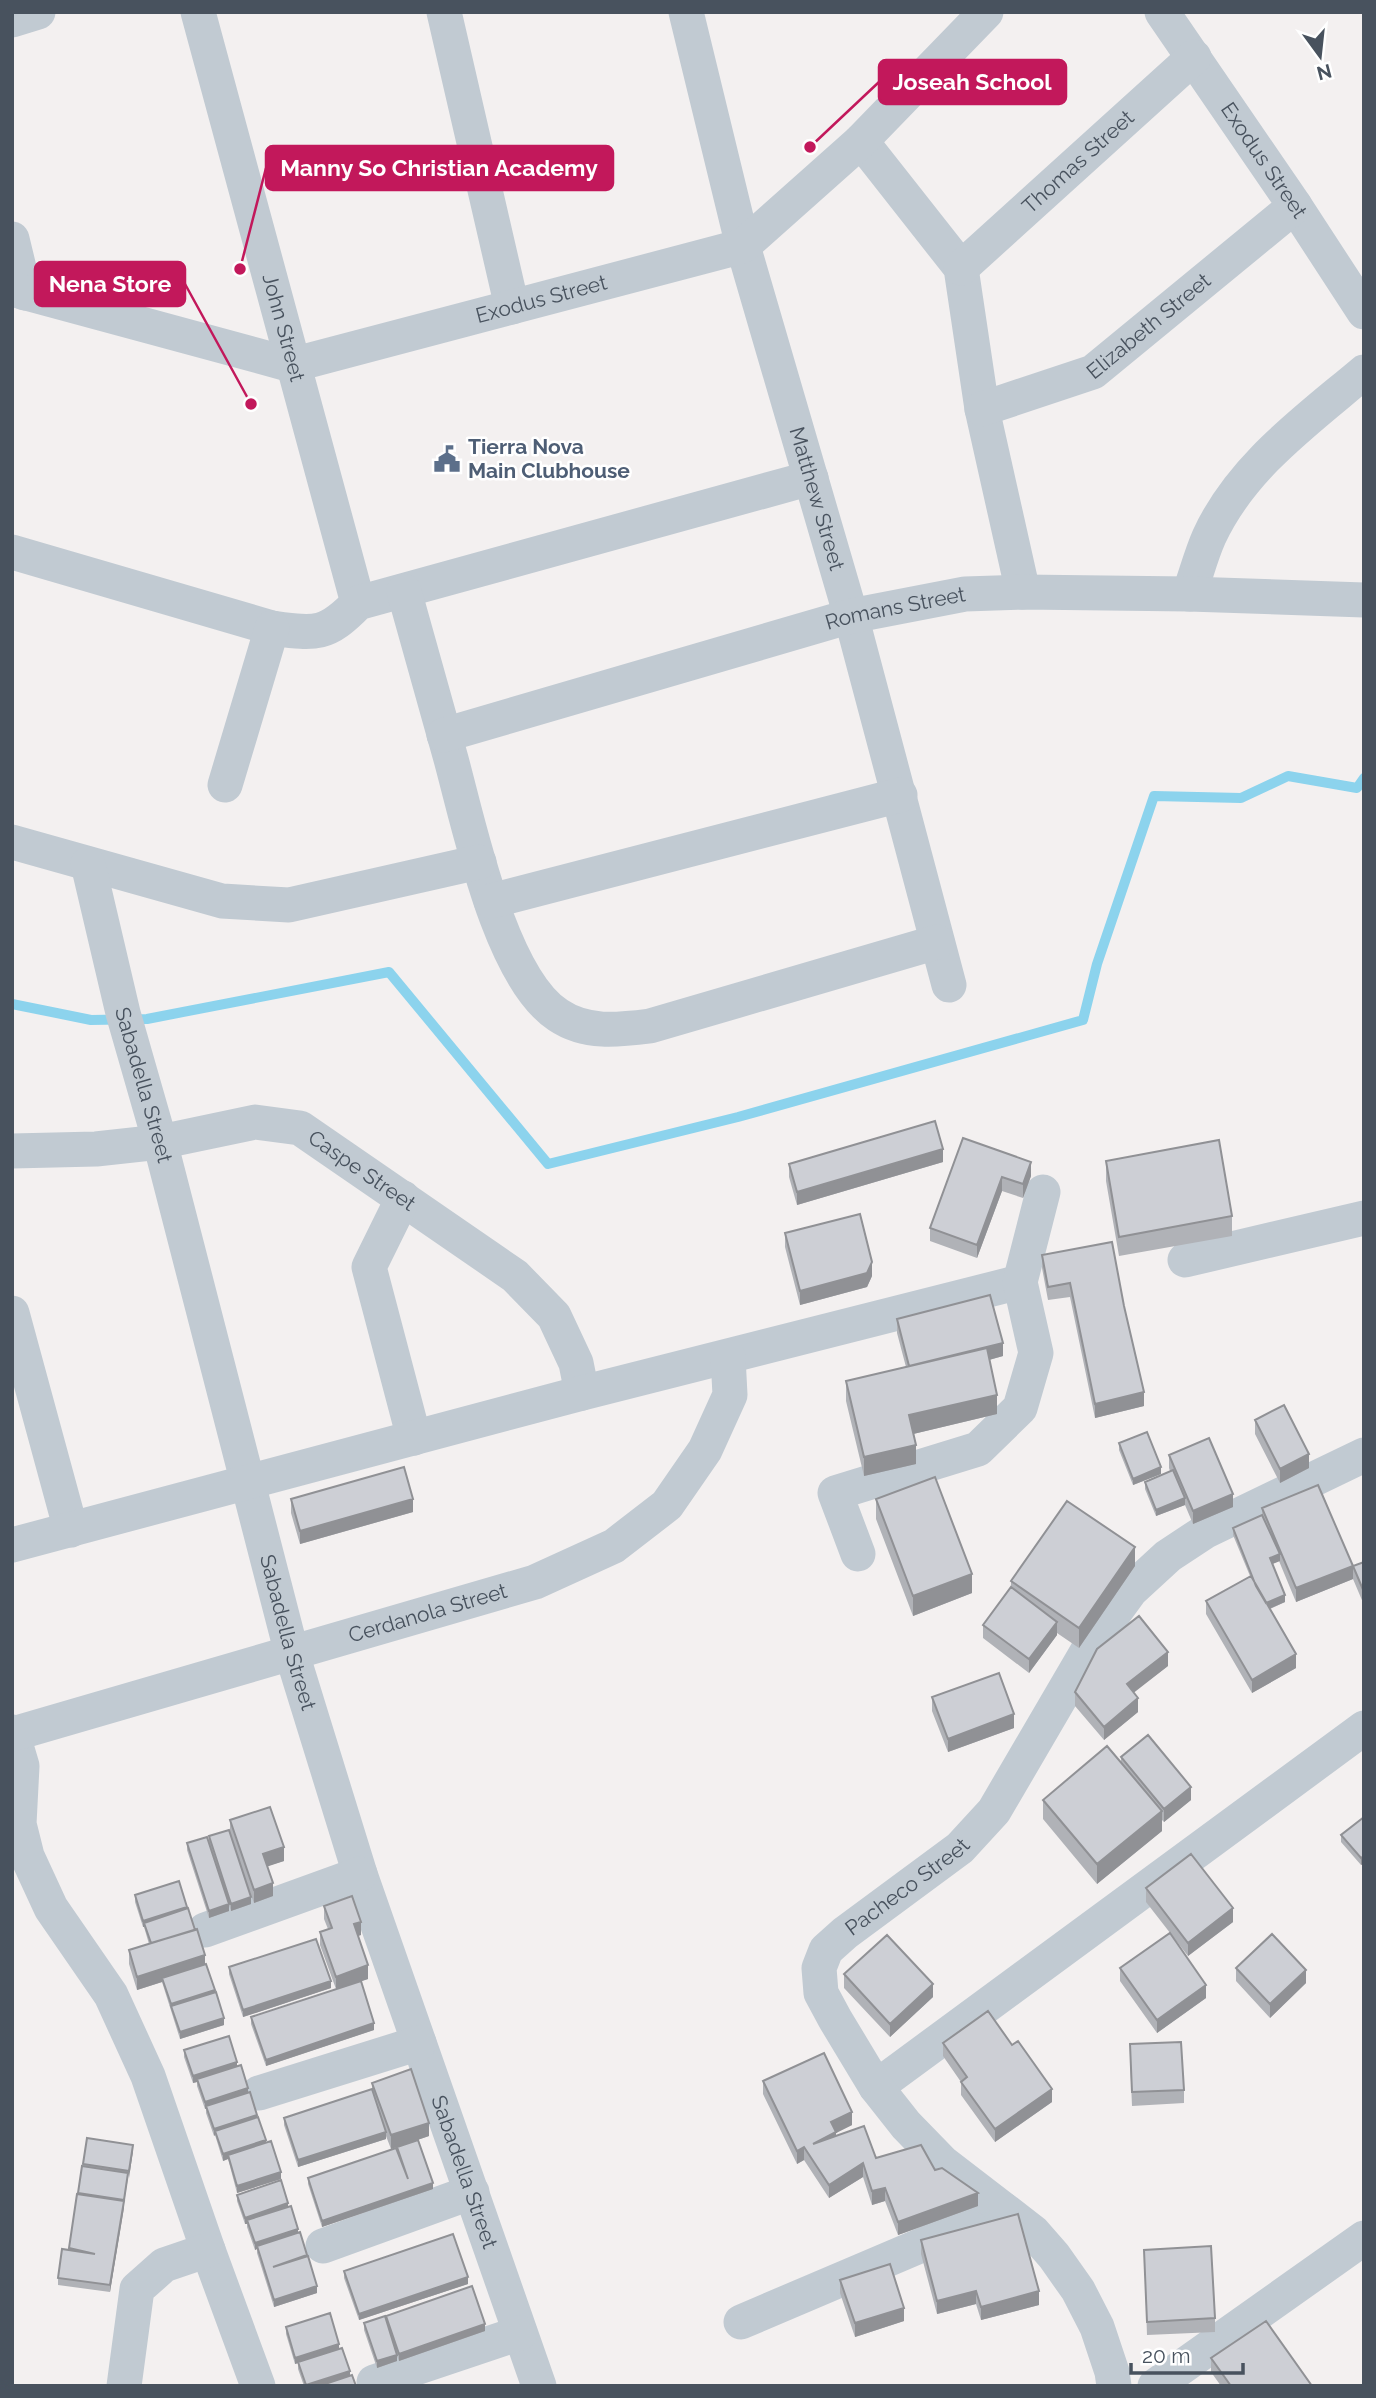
<svg xmlns="http://www.w3.org/2000/svg" width="1376" height="2398" font-family="Raleway,sans-serif">
  <style>
    .lines { fill: none; stroke-linecap: round; stroke-linejoin: round }
    .stream { stroke: #8cd3ed; stroke-width: 10 }
    .minor { stroke: #c1cad2; stroke-width: 35 }
    .wall { fill: #b0b2b7 }
    .shaded-wall { fill: #909195 }
    .building { fill: #cdcfd5; stroke: #909195; stroke-width: 2 }
    .labels { text-anchor: middle; stroke-width: 5; stroke-linejoin: round; paint-order: stroke }
    .street-label { font-size: 21px; fill: #48525e; stroke: #fff }
    .service-label { font-size: 21px; font-weight: bold; fill: #4e5e75; stroke: #fff; text-anchor: start }
    .leader { fill: none; stroke: #c2185b; stroke-width: 2.5 }
    .callout-dot { fill: #c2185b; stroke: #fff; stroke-width: 2.5 }
    .callout { fill: #c2185b; stroke: #c2185b; stroke-width: 2.5 }
    .callout-label { font-size: 23px; text-anchor: middle; font-weight: bold; fill: #fff }
  </style>
  <rect width="100%" height="100%" fill="#f3f0f0"/>
  <g class="lines">
    <path class="stream" d="M12,1004L91,1020L147,1019L389,972L548,1164L738,1117L1083,1020L1097,964L1154,796L1241,798L1288,776L1357,788L1364,778"/>
    <g class="minor">
      <path id="s1" d="M198,12L358,603"/>
      <path d="M444,12L512,307"/>
      <path id="s2" d="M686,12L743,246L851,616L949,985"/>
      <path id="s3" d="M1162,12L1295,206L1364,312"/>
      <path d="M12,20L38,12"/>
      <path d="M861,141L961,268L982,409L1023,592"/>
      <path d="M12,239L25,293"/>
      <path id="s4" d="M961,268L1194,57"/>
      <path id="s5" d="M12,289L292,365L743,246L861,141L986,12"/>
      <path id="s6" d="M982,409L1093,372L1295,206"/>
      <path d="M12,552L272,628C316,634 326,636 358,603L811,478"/>
      <path d="M404,591C420,647 435,703 451,759C469,825 500,977 558,1015C586,1034 618,1030 650,1026L937,942"/>
      <path d="M1189,594C1196,575 1201,555 1209,537C1241,467 1306,421 1364,372"/>
      <path id="s7" d="M444,735L851,616L965,594L1023,592L1189,594L1364,600"/>
      <path d="M225,785L272,628"/>
      <path d="M12,842L222,901L289,905L479,862"/>
      <path id="s8" d="M88,864L123,1013L160,1142L292,1654L360,1874L539,2386"/>
      <path d="M491,901L900,795"/>
      <path id="s9" d="M12,1151L96,1149L160,1142L255,1122L300,1128L515,1276L554,1316L576,1363L582,1393"/>
      <path d="M403,1198L369,1267L414,1438"/>
      <path d="M1185,1260L1364,1218"/>
      <path d="M12,1313L71,1530"/>
      <path d="M12,1545L582,1393L1020,1282"/>
      <path d="M858,1554L835,1493L978,1449L1020,1408L1036,1353L1020,1282L1043,1192"/>
      <path d="M12,1732L22,1766L19,1824L27,1856L51,1908L111,1995L148,2076L208,2250L258,2386"/>
      <path id="s10" d="M13,1734L535,1582L614,1546L667,1505L705,1450L730,1395L728,1357"/>
      <path d="M205,1930L360,1874"/>
      <path d="M876,2087L1364,1728"/>
      <path d="M259,2093L419,2043"/>
      <path d="M323,2246L472,2192"/>
      <path d="M741,2322L1004,2210"/>
      <path d="M374,2382L520,2333"/>
      <path d="M124,2386L137,2289L164,2265L208,2250"/>
      <path id="s11" d="M1114,2386L1112,2372L1097,2327L1078,2290L1054,2256L1033,2232L942,2162L906,2125L876,2087L835,2019L821,1993L819,1968L826,1950L845,1933L960,1848L994,1811L1091,1645L1131,1590L1168,1556L1206,1531L1364,1455"/>
      <path d="M1155,2386L1364,2238"/>
    </g>
  </g>
  <path class="wall" d="M963,1138L1031,1176L1023,1198L1002,1191L977,1258L930,1241V1228Z
    M1106,1161L1232,1216V1236L1119,1256L1106,1181Z
    M943,1162L797,1205L789,1177V1164Z
    M785,1233L872,1276L867,1287L800,1305L785,1247Z
    M1042,1255L1124,1306L1144,1406L1095,1418L1070,1297L1048,1300L1042,1268Z
    M897,1319L1003,1356L989,1360L997,1414L913,1434L916,1464L864,1476L846,1401V1381L906,1367L897,1333Z
    M1255,1420L1309,1468L1280,1483L1255,1434Z
    M1119,1443L1161,1474L1133,1485L1119,1450Z
    M1169,1455L1233,1507L1193,1524L1185,1505L1156,1516L1145,1489V1482L1170,1471L1169,1468Z
    M291,1499L413,1512L300,1544L291,1513Z
    M876,1499L972,1593L913,1616L876,1519Z
    M1262,1508L1353,1566L1364,1562V1605L1353,1579L1296,1602L1279,1561L1272,1564L1285,1602L1270,1609L1296,1668L1252,1693L1206,1614V1601L1250,1576L1233,1535V1528L1262,1515Z
    M1135,1566L1079,1648L1057,1633V1635L1029,1673L983,1638V1625L1011,1587V1581Z
    M1168,1666L1133,1692L1138,1712L1104,1740L1075,1706V1692Z
    M932,1697L1014,1728L948,1752L932,1711Z
    M1121,1757L1191,1800L1164,1822L1162,1820V1831L1097,1884L1043,1819V1800L1121,1762Z
    M1364,1817V1863L1361,1865L1341,1842V1835Z
    M230,1820L284,1861L267,1866L273,1896L254,1903L240,1865L251,1904L231,1911L229,1905V1911L209,1918L187,1850V1843L209,1842V1836L230,1833Z
    M1146,1888L1233,1922L1188,1956L1146,1902Z
    M135,1895L187,1909L215,1992L224,2025L180,2039L162,1982L137,1990L129,1964V1950L149,1944L144,1927H143L135,1902Z
    M324,1906L361,1935L358,1936L368,1979L361,1981L374,2030L266,2066L251,2024V2017L336,1989L320,1945V1932L328,1929L324,1919Z
    M229,1967L331,1988L243,2017L229,1974Z
    M1120,1968L1206,1998L1157,2033L1120,1981Z
    M1236,1968L1306,1983L1270,2018L1236,1981Z
    M844,1974L933,1997L890,2037L844,1988Z
    M943,2043L1052,2102L995,2142L961,2095V2082L943,2056Z
    M184,2050L237,2066L248,2092L266,2143L281,2179L237,2193L228,2159L223,2161L215,2135L214,2136L206,2113V2108L205,2109L197,2086V2082L193,2083L184,2057Z
    M1130,2058L1184,2090V2103L1132,2106Z
    M763,2081L852,2125L836,2133V2136L876,2158L935,2170L978,2206L898,2235L885,2201L872,2205L863,2177L829,2198L804,2160L797,2164L763,2094Z
    M372,2083L429,2136L391,2149L386,2136V2139L298,2167L284,2125V2118L372,2091Z
    M87,2138L133,2151L128,2178L110,2292L58,2285V2278L69,2250Z
    M397,2147L433,2189L322,2227L308,2184V2178L397,2152Z
    M237,2195L288,2207L307,2257L317,2293L274,2307L257,2253V2249L255,2250L247,2227V2224H245L237,2201Z
    M921,2240L1039,2305L981,2320L976,2304L937,2314L921,2254Z
    M1144,2250L1215,2318V2332L1147,2335Z
    M344,2271L468,2284L359,2320L344,2278Z
    M840,2280L904,2321L855,2337L840,2293Z
    M386,2316L485,2331L399,2361L397,2356V2361L377,2368L364,2330V2323L386,2322Z
    M286,2327L339,2349L350,2376L356,2386H304L298,2369V2363L295,2364L286,2334Z
    M1211,2358L1312,2386H1221L1211,2372Z"/>
  <path class="shaded-wall" d="M943,1149V1162L797,1205V1192Z
    M1031,1162V1176L1023,1198V1184Z
    M1002,1177V1191L977,1258V1245Z
    M872,1262V1276L867,1287L800,1305V1291Z
    M1003,1343V1356L910,1382V1368Z
    M1144,1392V1406L1095,1418V1404Z
    M997,1395V1414L909,1435V1415Z
    M916,1445V1464L864,1476V1457Z
    M1309,1454V1468L1280,1483V1469Z
    M1161,1467V1474L1133,1485V1479Z
    M1233,1494V1507L1193,1524V1511Z
    M1185,1498V1505L1156,1516V1510Z
    M413,1499V1512L300,1544V1531Z
    M1135,1547V1566L1079,1648V1628Z
    M1280,1554V1561L1270,1565V1558Z
    M1353,1566V1579L1296,1602V1588Z
    M972,1574V1593L913,1616V1596Z
    M1285,1595V1602L1264,1611V1604Z
    M1057,1622V1635L1029,1673V1659Z
    M1168,1652V1666L1127,1698V1684Z
    M1296,1654V1668L1252,1693V1680Z
    M1138,1698V1712L1104,1740V1727Z
    M1014,1714V1728L948,1752V1739Z
    M1191,1787V1800L1164,1822V1809Z
    M1162,1811V1831L1097,1884V1864Z
    M284,1847V1861L263,1868V1854Z
    M1364,1856V1863L1361,1865V1858Z
    M273,1883V1896L254,1903V1890Z
    M251,1897V1904L231,1911V1904Z
    M229,1904V1911L209,1918V1911Z
    M187,1907V1914L144,1923V1927H143V1921Z
    M1233,1908V1922L1188,1956V1943Z
    M361,1922V1935L354,1937V1924Z
    M205,1955V1968L162,1978V1982L137,1990V1977Z
    M368,1965V1979L336,1990V1977Z
    M1306,1970V1983L1270,2018V2004Z
    M331,1981V1988L243,2017V2010Z
    M933,1984V1997L890,2037V2024Z
    M1206,1985V1998L1157,2033V2020Z
    M215,1990V1996L171,2006V2011V2004Z
    M224,2018V2025L180,2039V2032Z
    M374,2023V2030L266,2066V2060Z
    M237,2062V2068L197,2079V2082L193,2083V2076Z
    M248,2088V2095L205,2109V2102Z
    M1052,2089V2102L995,2142V2129Z
    M852,2112V2125L836,2133V2145L813,2144L831,2122Z
    M257,2115V2121L215,2131V2135L214,2136V2129Z
    M429,2123V2136L391,2149V2135Z
    M386,2132V2139L298,2167V2160Z
    M266,2140V2146L228,2155V2159L223,2161V2154Z
    M133,2145V2151L129,2178V2171Z
    M804,2147V2160L797,2164V2151Z
    M863,2163V2177L829,2198V2185Z
    M281,2172V2179L237,2193V2186Z
    M433,2183V2189L322,2227V2221Z
    M885,2188V2201L872,2205V2191Z
    M978,2193V2206L898,2235V2222Z
    M124,2201V2208L110,2292V2285Z
    M288,2203V2210L247,2220V2224H245V2218Z
    M298,2229V2236L257,2246V2249L255,2250V2243Z
    M468,2277V2284L359,2320V2314Z
    M317,2286V2293L274,2307V2300Z
    M976,2291V2304L937,2314V2301Z
    M1039,2291V2305L981,2320V2307Z
    M904,2308V2321L855,2337V2323Z
    M485,2324V2331L399,2361V2354Z
    M339,2344V2351L295,2364V2358Z
    M397,2355V2361L377,2368V2361Z
    M350,2371V2378L325,2386H306V2385Z"/>
  <path class="building" d="M935,1121L943,1149L797,1192L789,1164Z
    M963,1138L1031,1162L1023,1184L1002,1177L977,1245L930,1228Z
    M1219,1140L1232,1216L1119,1237L1106,1161Z
    M860,1214L872,1262L867,1273L800,1291L785,1233Z
    M1112,1242L1124,1306L1144,1392L1095,1404L1070,1283L1048,1287L1042,1255Z
    M990,1295L1003,1343L909,1366L897,1319Z
    M987,1348L997,1395L909,1415L916,1445L864,1457L846,1381Z
    M1284,1405L1309,1454L1280,1469L1255,1420Z
    M1147,1432L1161,1467L1133,1479L1119,1443Z
    M1209,1438L1233,1494L1193,1511L1169,1455Z
    M404,1467L413,1499L300,1531L291,1499Z
    M1173,1470L1185,1498L1156,1510L1145,1482Z
    M935,1477L972,1574L913,1596L876,1499Z
    M1318,1485L1353,1566L1296,1588L1262,1508Z
    M1067,1501L1135,1547L1079,1628L1011,1581Z
    M1262,1515L1280,1554L1270,1558L1285,1595L1266,1603L1256,1586L1233,1528Z
    M1364,1562V1592L1353,1566Z
    M1251,1576L1296,1654L1252,1680L1206,1601Z
    M1011,1587L1057,1622L1029,1659L983,1625Z
    M1139,1616L1168,1652L1127,1684L1138,1698L1104,1727L1075,1692L1097,1649Z
    M999,1673L1014,1714L948,1739L932,1697Z
    M1148,1735L1191,1787L1164,1809L1121,1757Z
    M1107,1746L1162,1811L1097,1864L1043,1800Z
    M270,1807L284,1847L263,1854L273,1883L254,1890L230,1820Z
    M1364,1817V1856L1361,1858L1341,1835Z
    M229,1830L251,1897L231,1904L209,1836Z
    M207,1837L229,1904L209,1911L187,1843Z
    M1191,1854L1233,1908L1188,1943L1146,1888Z
    M179,1881L187,1907L143,1921L135,1895Z
    M352,1896L361,1922L354,1924L368,1965L336,1977L320,1932L332,1928L324,1906Z
    M188,1908L195,1930L151,1943L144,1923Z
    M197,1929L205,1955L137,1977L129,1950Z
    M1170,1933L1206,1985L1157,2020L1120,1968Z
    M1272,1934L1306,1970L1270,2004L1236,1968Z
    M887,1935L933,1984L890,2024L844,1974Z
    M316,1939L331,1981L243,2010L229,1967Z
    M206,1964L215,1990L171,2004L162,1978Z
    M361,1981L374,2023L266,2060L251,2017Z
    M216,1992L224,2018L180,2032L171,2006Z
    M988,2011L1012,2045L1018,2041L1052,2089L995,2129L961,2082L967,2077L943,2043Z
    M229,2036L237,2062L193,2076L184,2050Z
    M1181,2042L1184,2090L1132,2092L1130,2044Z
    M824,2053L852,2112L831,2122L836,2132L813,2144L864,2126L876,2158L921,2145L935,2170L942,2168L978,2193L898,2222L885,2188L872,2191L863,2163L829,2185L804,2147L797,2151L763,2081Z
    M241,2065L248,2088L205,2102L197,2079Z
    M411,2069L429,2123L391,2135L372,2083Z
    M372,2089L386,2132L298,2160L284,2118Z
    M250,2092L257,2115L214,2129L206,2106Z
    M258,2117L266,2140L223,2154L215,2131Z
    M87,2138L133,2145L129,2171L83,2164Z
    M418,2140L433,2183L322,2221L308,2178L396,2148L408,2179L397,2147Z
    M271,2141L281,2172L237,2186L228,2155Z
    M82,2166L128,2173L124,2200L78,2193Z
    M281,2180L288,2203L245,2218L237,2195Z
    M77,2194L124,2201L110,2285L58,2278L62,2249L95,2254L69,2248Z
    M291,2206L298,2229L255,2243L247,2220Z
    M1018,2214L1039,2291L981,2307L976,2291L937,2301L921,2240Z
    M300,2232L307,2255L273,2267L308,2256L317,2286L274,2300L257,2246Z
    M453,2234L468,2277L359,2314L344,2271Z
    M1211,2246L1215,2318L1147,2322L1144,2250Z
    M890,2264L904,2308L855,2323L840,2280Z
    M472,2286L485,2324L399,2354L386,2316Z
    M330,2313L339,2344L295,2358L286,2327Z
    M385,2316L397,2355L377,2361L364,2323Z
    M1266,2321L1312,2386H1231L1211,2358Z
    M342,2348L350,2371L306,2385L298,2362Z
    M352,2375L356,2386H319Z"/>
  <defs>
    <symbol id="civic-bare" viewBox="-9 -9 18 18"><path d="M-.6-6.5H3V-4.5H.6V-3L4-1V1h2V6H-6V1h2V-1L-.6-3ZM-1.2 2.5V6h2.4V2.5Z" fill="#5c6f8a" stroke="#fff" stroke-width="2.5" paint-order="stroke"/></symbol>
  </defs>
  <g fill-rule="evenodd">
    <use href="#civic-bare" x="428" y="440" width="38" height="38"/>
  </g>
  <g class="labels">
    <g class="street-label">
      <text dy="7" stroke="none"><textPath href="#s3" startOffset="180">Exodus Street</textPath></text>
      <text dy="7" stroke="none"><textPath href="#s4" startOffset="158">Thomas Street</textPath></text>
      <text dy="7" stroke="none"><textPath href="#s5" startOffset="548">Exodus Street</textPath></text>
      <text dy="7" stroke="none"><textPath href="#s6" startOffset="189">Elizabeth Street</textPath></text>
      <text dy="7" stroke="none"><textPath href="#s1" startOffset="327">John Street</textPath></text>
      <text dy="7" stroke="none"><textPath href="#s2" startOffset="504">Matthew Street</textPath></text>
      <text dy="7" stroke="none"><textPath href="#s7" startOffset="469">Romans Street</textPath></text>
      <text dy="7" stroke="none"><textPath href="#s8" startOffset="228">Sabadella Street</textPath></text>
      <text dy="7" stroke="none"><textPath href="#s9" startOffset="366">Caspe Street</textPath></text>
      <text dy="7" stroke="none"><textPath href="#s10" startOffset="432">Cerdanola Street</textPath></text>
      <text dy="7" stroke="none"><textPath href="#s8" startOffset="794">Sabadella Street</textPath></text>
      <text dy="7" stroke="none"><textPath href="#s11" startOffset="648">Pacheco Street</textPath></text>
      <text dy="7" stroke="none"><textPath href="#s8" startOffset="1362">Sabadella Street</textPath></text>
    </g>
    <g class="service-label">
      <text x="468" y="454">Tierra Nova<tspan x="468" dy="24">Main Clubhouse</tspan></text>
    </g>
  </g>
  <path class="leader" d="M810 147L879 82M240 269L266 168M251 404L185 284"/>
  <g class="callout-dot">
    <circle cx="810" cy="147" r="7"/>
    <circle cx="240" cy="269" r="7"/>
    <circle cx="251" cy="404" r="7"/>
  </g>
  <g class="callout">
    <rect x="879" y="60" width="187" height="44" rx="7"/>
    <rect x="266" y="146" width="347" height="44" rx="7"/>
    <rect x="35" y="262" width="150" height="44" rx="7"/>
  </g>
  <g class="callout-label">
    <text x="972" y="90">Joseah School</text>
    <text x="439" y="176">Manny So Christian Academy</text>
    <text x="110" y="292">Nena Store</text>
  </g>
  <rect width="1376" height="2398" fill="none" stroke="#48525e" stroke-width="28"/>
  <g transform="translate(1320 56) rotate(165)" stroke="#ffffff" stroke-width="5" paint-order="stroke">
  <path d="M0-5L12 26L0 18L-12 26Z" fill="#48525e"/>
  <text y="-10" font-size="19" font-weight="bold" text-anchor="middle" fill="#48525e">N</text>
  </g>
  <path d="M1131 2363v10h112v-10" fill="none" stroke="#48525e" stroke-width="3.5"/>
  <text x="1142" y="2363" font-size="21" fill="#48525e" stroke="#ffffff" stroke-width="5" paint-order="stroke">20 m</text>
</svg>
